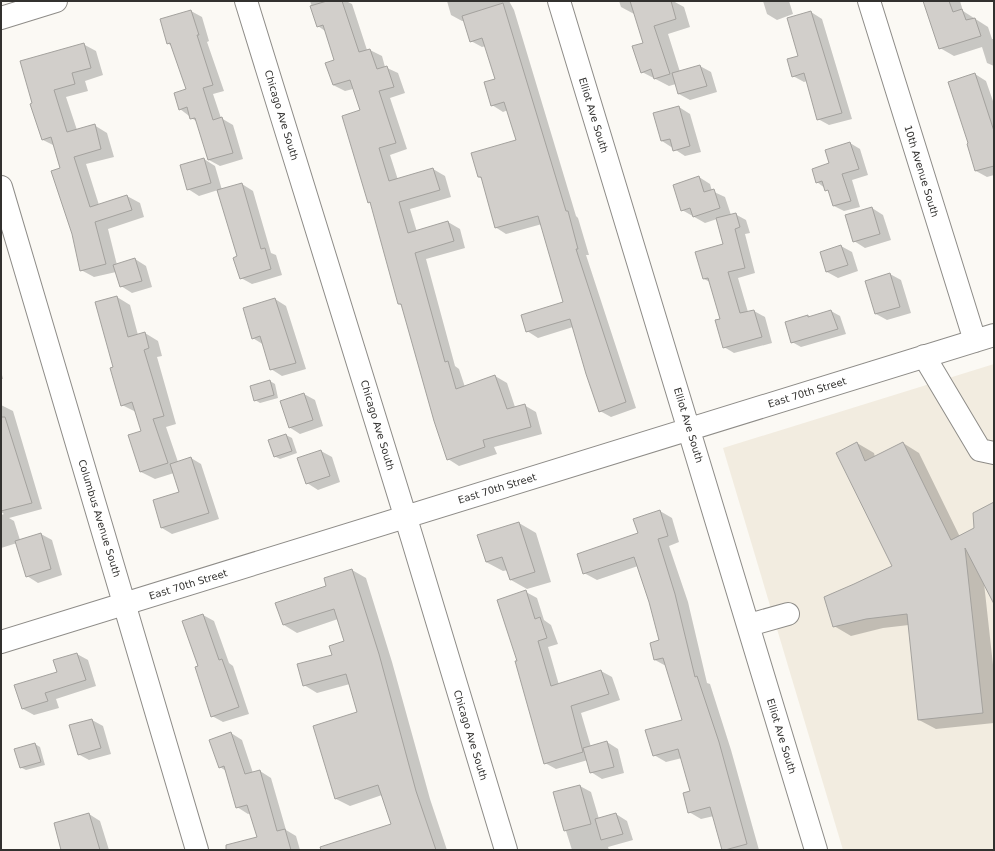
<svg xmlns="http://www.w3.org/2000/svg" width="995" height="851" font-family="'DejaVu Sans',sans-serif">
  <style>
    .built { fill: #f2ece0 }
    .shadow { fill: #0003 }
    .building { fill: #d2cfcb; stroke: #a4a29e }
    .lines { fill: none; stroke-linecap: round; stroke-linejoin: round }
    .minor-casing { stroke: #8e8c88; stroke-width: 24 }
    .minor { stroke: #fff; stroke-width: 22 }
    .labels { text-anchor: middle; stroke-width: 3.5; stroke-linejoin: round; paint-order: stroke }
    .street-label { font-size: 10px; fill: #32312f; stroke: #fff }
  </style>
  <rect width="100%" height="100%" fill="#fbf9f4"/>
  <path class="built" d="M994,364V850H843L723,448Z"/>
  <path class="shadow" d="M310,1H346L352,4L367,50H370L382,56L385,67L398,73L405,93L390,98L407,149L390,155L398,180L433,169L445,176L451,197L410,209L417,232L448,222L460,229L465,248L426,259L455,366L459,369L465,387L495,376L507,383L515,407L524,405L536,412L542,434L494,447L497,454L459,466L448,459L403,306L399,304L372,204L369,202L361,111L353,89L345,91L333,85L335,61L325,31L318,26Z
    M447,1H509L514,10L576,216L578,218L589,255H586L636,408L611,417L600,411L573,327L538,338L527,331L564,302L542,224L506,234L495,227L482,179L479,177L517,140L508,110L503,112L492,105L497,79L486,46L482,47L471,41L464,21H462L451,15Z
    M619,1H673L684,7L690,27L668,34L680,72L700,66L711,72L717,92L690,100L679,94L676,84L669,86L642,72L645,43L636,15L621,7Z
    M763,1H789L793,14L777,20L767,14Z
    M924,1H960L963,11L988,27L992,39H994V66L987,63L982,47L954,56L940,48Z
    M191,11L202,17L209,41L207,42L224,91L213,94L221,118L233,125L243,159L220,166L209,160L197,122L180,109L187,90L172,46L167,43Z
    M811,12L822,19L852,119L829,125L818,119L807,81L804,82L793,76Z
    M83,44L96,51L103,75L85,81L88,91L66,97L77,130L94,125L107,133L114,157L86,164L99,205L127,196L140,203L144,217L108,229L117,265L135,259L146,266L152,287L132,293L121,286L116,272L94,277L81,270L61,169L55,146L43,140L31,105Z
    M975,74L986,81L994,104V175L987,177L976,171Z
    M679,107L690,114L701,152L685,156L662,141Z
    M850,143L860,149L868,175L852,180L860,207L844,211L834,206L830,192L817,182L830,163Z
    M204,159L215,166L222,190L242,184L253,191L271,253L276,255L282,275L252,284L241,278L238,257L218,190L199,196L188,189Z
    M699,177L710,184L712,191L725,197L731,215L735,214L746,220L750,233L745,234L755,273L738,278L748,312L754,311L765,317L772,343L734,353L724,347L722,319L710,282L704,279L725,245L717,219L705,223L682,210Z
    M872,208L883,215L891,240L865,248L854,241Z
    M841,246L852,252L858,271L838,278L827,272Z
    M890,274L901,280L911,313L887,320L876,314Z
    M117,297L130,305L138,335L145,333L158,341L162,356L157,357L176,424L166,427L178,462L191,458L201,464L219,519L172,534L162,528L154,501L180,493L174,473L155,479L141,472L142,431L136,412L122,405L114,368Z
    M275,299L286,306L306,369L282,376L271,369L264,345L253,338Z
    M831,311L840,316L846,334L801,347L792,342L807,316L811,318Z
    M1,371L3,379H1Z
    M270,381L275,384L278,398L260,403L255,400Z
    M304,394L315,400L323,426L300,434L289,427Z
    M1,405L13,411L42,509L9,518L14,521L20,540L41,534L52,540L62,575L38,583L27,576L17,543L1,548V515L4,514L1,512Z
    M286,435L292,438L297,453L280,459L274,456Z
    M857,443L874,453L875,457L903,443L919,453L960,537L975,529L994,505V602L984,583L994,674V723L936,729L919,720L909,625L883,628L851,636L834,626L893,566Z
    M321,451L332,457L340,482L318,490L307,483Z
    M660,511L672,518L679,542L669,546L688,602L707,683L710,684L731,750L759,850H723L714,816L701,819L689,812L691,792L682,758L666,762L654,755L684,720L666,666L655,660L660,641L650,602L638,566L597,580L584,573L639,534Z
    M519,523L536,533L551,582L527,589L511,580L508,570L503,571L486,562L478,536Z
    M352,570L366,578L392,662L430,799L447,850H352L392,825L382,795L350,806L336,799L359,712L350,684L317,693L304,685L345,642L338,619L297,633L284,625L328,587Z
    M526,592L537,598L544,620L551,625L558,644L548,647L559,685L601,671L612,677L620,700L581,713L591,747L607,742L618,749L624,773L602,779L591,772L588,760L556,769L545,763L518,661Z
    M203,615L214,621L229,663L233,666L249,714L223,722L212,716L199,667L183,622Z
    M77,654L88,660L96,686L56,699L59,708L34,715L23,709Z
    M92,720L103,726L111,754L89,760L78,754L70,726Z
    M231,733L242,740L253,773L260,771L271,778L286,830L296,836L300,850H258V837L251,813L248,814L237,807L226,771L220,767Z
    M35,744L40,747L45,765L26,770L20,767Z
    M580,786L591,792L599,819L616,814L627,821L633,840L608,847L609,850H572L554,793Z
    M89,814L100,821L109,850H62Z"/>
  <path class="building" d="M327,1H342L359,52L370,49L377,69L387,66L394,87L379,91L396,143L379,148L389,181L433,168L440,190L399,202L408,233L448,221L454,241L415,253L445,362L448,361L456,389L495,375L507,409L525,404L531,427L483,440L485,447L447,460L434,421L401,304H398L370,202L368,203L342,116L360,110L350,80L333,85L325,63L334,60L323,25L317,27L310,6Z
    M630,1H671L676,19L654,26L670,74L654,79L651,69L641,73L632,46L643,43Z
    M923,1H949L953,12L962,9L966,20L975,18L981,36L939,49Z
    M503,3L566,211H568L578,249H576L626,402L599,412L586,374L570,319L526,332L521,315L563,302L538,216L495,228L481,177H478L471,153L516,140L504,102L491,106L484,82L495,79L482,38L470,42L462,16Z
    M191,10L199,35H197L213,85L203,88L213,120L222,117L233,153L208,160L195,118L190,119L187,107L179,110L174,93L186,89L170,43L167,44L160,19Z
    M811,11L842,113L817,120L804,73L792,77L787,59L798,56L787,18Z
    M84,43L91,68L72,73L75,84L54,90L67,132L95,124L101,149L74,157L90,207L127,195L132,210L95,222L106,264L80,271L72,234L51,171L60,168L51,137L42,140L30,104L32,103L20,61Z
    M700,65L707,86L678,94L672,73Z
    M975,73L994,131V166L975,171L967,144L968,143L948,82Z
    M679,106L690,146L673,151L670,139L661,141L653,113Z
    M850,142L859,169L842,174L851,201L833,206L828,190L825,191L822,181L816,183L812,169L829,163L825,150Z
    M204,158L211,183L187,190L180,165Z
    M699,176L704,192L714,189L720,208L693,217L690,208L681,211L673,185Z
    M242,183L261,249L265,248L271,269L240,279L233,258L237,256L217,190Z
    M872,207L880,234L853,242L845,215Z
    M736,213L740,227L735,229L745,268L728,272L740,313L754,310L762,337L723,348L715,320L720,319L708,278L703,279L695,252L723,244L716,218Z
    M841,245L848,265L826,272L820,252Z
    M135,258L142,281L120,287L113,265Z
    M890,273L900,307L875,314L865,281Z
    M117,296L128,337L145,332L149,348L144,350L164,416L153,419L168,463L140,472L128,435L141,431L132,402L121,406L110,368L113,367L95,302Z
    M275,298L296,363L270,370L260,336L252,339L243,308Z
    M831,310L838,329L791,343L785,322L808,315V317Z
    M270,380L274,395L254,401L250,386Z
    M304,393L313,420L289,428L280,401Z
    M1,417H5L32,503L1,511Z
    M286,434L292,451L274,457L268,440Z
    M857,442L865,461L903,442L951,540L974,528L973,513L994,502V604L965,548L983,713L918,720L907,614L866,619L833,627L824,597L854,584L892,566L836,453Z
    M321,450L330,476L306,484L297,458Z
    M191,457L209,513L161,528L153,500L179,492L170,464Z
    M660,510L668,536L658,539L675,594L695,677L697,676L719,742L747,844L725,850H722L710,807L688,813L683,793L690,791L678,749L653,756L645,730L682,720L663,658L654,660L650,643L659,640L649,602L634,557L583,574L577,554L638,533L633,519Z
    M519,522L535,572L510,580L502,557L486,562L477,535Z
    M41,533L51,569L26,577L15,541Z
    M352,569L379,654L416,791L436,850H321L320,847L391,824L378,785L335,799L313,726L357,712L346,674L303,686L297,664L332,655L329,646L344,641L334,609L283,625L275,603L326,586L324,578Z
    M526,590L535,619L540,617L547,638L538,641L551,686L601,670L609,694L571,706L583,752L544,764L515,661H517L497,600Z
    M203,614L219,660L222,659L239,707L211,717L195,667L198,666L182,621Z
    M77,653L86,680L45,693L48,701L22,709L14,685L57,672L53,660Z
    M92,719L101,748L78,755L69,725Z
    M231,732L245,774L260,770L277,831L285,829L291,850H226V845L257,837L247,805L236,808L224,766L219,768L209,740Z
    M607,741L614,767L590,773L583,748Z
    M35,743L41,762L20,768L14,749Z
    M580,785L591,824L564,831L553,792Z
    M89,813L100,850H61L54,823Z
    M616,813L623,834L601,840L595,819Z"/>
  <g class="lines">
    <defs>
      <path id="minor" d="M246,1L412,538L506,850
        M559,1L816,850
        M869,1L975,341
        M1,18L56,1
        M1,187L197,850
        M924,356L980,450L994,453
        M749,625L788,614
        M1,642L994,335"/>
    </defs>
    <use href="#minor" class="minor-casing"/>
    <use href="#minor" class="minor"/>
  </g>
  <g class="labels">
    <g class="street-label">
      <text transform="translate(282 115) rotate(73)" y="4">Chicago Ave South</text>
      <text transform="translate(594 115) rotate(73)" y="4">Elliot Ave South</text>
      <text transform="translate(922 171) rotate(73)" y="4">10th Avenue South</text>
      <text transform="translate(807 392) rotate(-17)" y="4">East 70th Street</text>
      <text transform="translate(378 425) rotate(73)" y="4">Chicago Ave South</text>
      <text transform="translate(689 425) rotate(73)" y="4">Elliot Ave South</text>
      <text transform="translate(497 488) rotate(-17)" y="4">East 70th Street</text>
      <text transform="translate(100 518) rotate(73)" y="4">Columbus Avenue South</text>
      <text transform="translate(188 584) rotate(-17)" y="4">East 70th Street</text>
      <text transform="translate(471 735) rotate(73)" y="4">Chicago Ave South</text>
      <text transform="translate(782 736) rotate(73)" y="4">Elliot Ave South</text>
    </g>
  </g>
  <rect width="995" height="851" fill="none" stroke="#32312f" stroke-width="4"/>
</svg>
